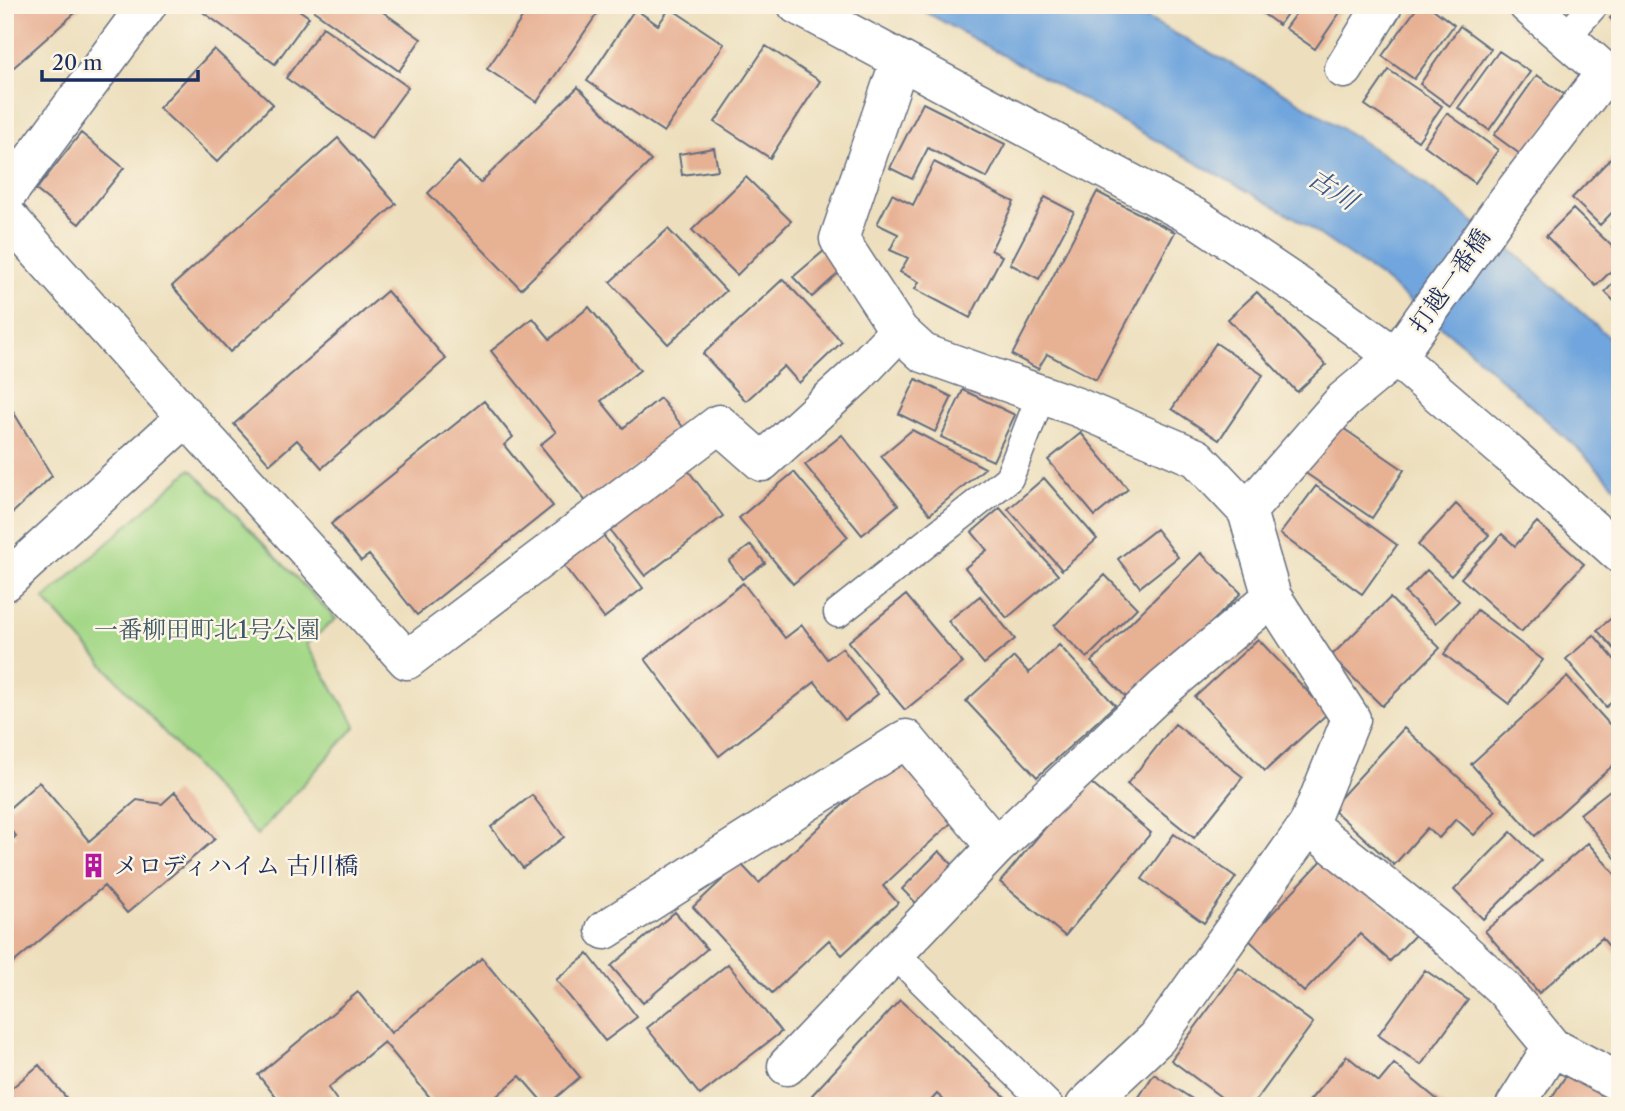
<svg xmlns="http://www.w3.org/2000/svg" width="1625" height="1111" font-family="'Libre Caslon Text','Noto Serif JP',serif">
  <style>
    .green { fill: #a4d888; stroke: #608473; stroke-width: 2 }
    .water { fill: #70a5dd; stroke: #466a9e; stroke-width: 2 }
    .building { fill: #e7b194 }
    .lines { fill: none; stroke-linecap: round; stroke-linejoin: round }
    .service-casing { stroke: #646d7f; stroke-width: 31 }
    .minor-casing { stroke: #646d7f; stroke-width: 41 }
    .tertiary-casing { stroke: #646d7f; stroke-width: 41 }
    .service { stroke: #fff; stroke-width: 28 }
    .minor { stroke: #fff; stroke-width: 38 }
    .tertiary { stroke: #fff; stroke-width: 38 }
    .labels { text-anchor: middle; stroke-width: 5; stroke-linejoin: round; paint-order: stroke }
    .street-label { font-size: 24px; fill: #1b2f5e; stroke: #fcf5e5 }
    .park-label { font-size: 24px; fill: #3d5968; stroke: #fcf5e5 }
    .poi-label { font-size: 24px; fill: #1b2f5e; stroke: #fcf5e5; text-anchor: start }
    .water-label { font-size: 26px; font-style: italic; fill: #39588a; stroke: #fcf5e5 }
  </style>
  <rect width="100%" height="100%" fill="#fcf5e5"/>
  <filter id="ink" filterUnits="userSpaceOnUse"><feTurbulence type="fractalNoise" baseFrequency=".0143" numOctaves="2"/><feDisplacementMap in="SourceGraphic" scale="14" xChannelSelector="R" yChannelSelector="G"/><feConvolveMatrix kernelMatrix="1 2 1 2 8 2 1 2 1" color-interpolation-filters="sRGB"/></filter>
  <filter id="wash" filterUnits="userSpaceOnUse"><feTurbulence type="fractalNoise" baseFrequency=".00686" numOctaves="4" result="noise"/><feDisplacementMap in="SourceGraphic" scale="28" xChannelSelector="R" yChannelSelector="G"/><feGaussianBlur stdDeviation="1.57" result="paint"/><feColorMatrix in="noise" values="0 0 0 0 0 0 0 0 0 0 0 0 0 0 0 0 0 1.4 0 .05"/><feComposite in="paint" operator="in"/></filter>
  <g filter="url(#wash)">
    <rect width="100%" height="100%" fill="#eddfbd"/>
    <path class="green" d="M191,469L336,619L306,644L356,726L257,835L44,599Z"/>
    <path class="water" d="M913,5H1123L1288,95L1400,165L1518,256L1620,347V491L1578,449L1467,348L1382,278L1297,219Z"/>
    <g id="blocks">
      <path class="building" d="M5,5H84L5,75Z
        M193,5H292L309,17L275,64Z
        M318,5H373L421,39L399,71L314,11Z
        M531,5H603L537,102L487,69Z
        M1251,5H1293L1279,25Z
        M1302,5H1345L1315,49L1285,28Z
        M1419,5H1428L1454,25L1414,79L1382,56Z
        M670,8L724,44L664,132L587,81L635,9L658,25Z
        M1620,9V28L1610,18Z
        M1460,26L1491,49L1450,106L1420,84Z
        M323,27L408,87L371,138L286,78Z
        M766,46L820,81L770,158L715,122Z
        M214,49L273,104L217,162L159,108Z
        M1499,51L1530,72L1489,130L1458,108Z
        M1389,70L1442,106L1418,141L1365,105Z
        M1537,75L1568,97L1524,157L1494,135Z
        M578,87L651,161L521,289L428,193L459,162L480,183Z
        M923,103L1005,144L987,178L928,148L912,179L890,168Z
        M1447,113L1498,150L1475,183L1424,145Z
        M81,133L124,168L79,224L36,190Z
        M338,138L396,204L230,352L172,286Z
        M714,148L718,170L682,175L679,154Z
        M1620,149V204L1600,225L1572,198Z
        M934,162L1014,202L991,250L1002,256L970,318L915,289L919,282L900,272L908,258L890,250L898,234L877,224L892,194L913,205Z
        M746,177L791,221L737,275L692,230Z
        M1097,192L1175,232L1096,380L1047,354L1038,369L1012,355Z
        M1045,197L1074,212L1039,279L1010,264Z
        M1573,209L1620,254V262L1596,286L1546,236Z
        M1620,218V236L1611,227Z
        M668,229L726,291L668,344L610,282Z
        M825,250L842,270L812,297L793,277Z
        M1620,276V307L1605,292Z
        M783,279L842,342L799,383L784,366L746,401L703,354Z
        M387,291L446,359L322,468L297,440L270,464L234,424Z
        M1257,292L1326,365L1297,392L1228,319Z
        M589,307L640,370L601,401L623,428L660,398L683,427L588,504L540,445L556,432L491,351L533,318L550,339Z
        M1216,343L1263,375L1219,440L1172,409Z
        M916,379L952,397L935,432L899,414Z
        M963,390L1015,415L993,461L941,437Z
        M5,398L52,476L5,520Z
        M484,401L513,437L504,445L553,506L417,615L369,555L361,561L331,524Z
        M1337,424L1404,470L1372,518L1304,472Z
        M912,430L985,468L930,514L881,456Z
        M1081,433L1128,489L1095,516L1048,460Z
        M842,435L898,505L862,535L805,465Z
        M687,469L723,516L645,576L609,529Z
        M794,472L848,537L793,584L739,518Z
        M1044,478L1097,539L1062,570L1008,509Z
        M1316,486L1397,545L1362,594L1280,534Z
        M1456,504L1489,535L1451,576L1418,545Z
        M1000,508L1058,575L1007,618L965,568L987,550L972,532Z
        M1537,522L1584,564L1521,632L1461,578L1502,534L1515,546Z
        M1156,529L1178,557L1140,587L1118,559Z
        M603,535L643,588L604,618L564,566Z
        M751,545L765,563L742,579L729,561Z
        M1201,553L1241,593L1132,703L1091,662Z
        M1427,570L1459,601L1436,623L1405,593Z
        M1105,575L1137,608L1087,658L1054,626Z
        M743,583L785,638L802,625L827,659L842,648L878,694L845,720L815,682L719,756L645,659Z
        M906,595L963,663L905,710L848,642Z
        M980,596L1015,639L984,664L948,621Z
        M1390,598L1440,648L1382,706L1331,656Z
        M1477,610L1543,660L1509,704L1444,654Z
        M1620,611V655L1597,630Z
        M1594,635L1620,666V695L1606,707L1566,659Z
        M1258,639L1328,713L1265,771L1195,697Z
        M1059,645L1115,705L1037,777L966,701L1014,657L1029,673Z
        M1567,677L1620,736V759L1535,836L1471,764Z
        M1175,724L1243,777L1194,838L1127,784Z
        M1404,728L1496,811L1474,835L1456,819L1439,838L1427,828L1394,865L1331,808Z
        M904,748L963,812L883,886L898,903L842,955L829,940L772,993L693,907L740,863L759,883Z
        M1086,779L1151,833L1065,936L1000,882Z
        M39,782L89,841L137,800L162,804L175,792L215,839L127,913L104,886L5,970V846L16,836L5,823V812Z
        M1620,782V864L1580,814Z
        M532,795L564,837L523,868L491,827Z
        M1511,832L1541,861L1483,919L1454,890Z
        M1174,834L1236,877L1204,923L1142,879Z
        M1588,843L1620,880V959L1602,938L1539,993L1485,931Z
        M939,851L959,871L922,909L902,889Z
        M1328,854L1415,935L1390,961L1360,934L1304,992L1248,939Z
        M675,912L707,949L643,1003L611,966Z
        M588,954L637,1017L605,1041L556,980Z
        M482,958L580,1077L546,1106L520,1076L485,1106H437L384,1042L328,1088L341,1106H283L258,1075L358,992L391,1033Z
        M728,964L781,1032L700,1095L647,1028Z
        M1239,968L1313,1023L1252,1106H1233L1171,1060Z
        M1425,970L1468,1000L1421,1065L1378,1035Z
        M900,1000L1015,1106H950L937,1094L926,1106H824L812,1095Z
        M1347,1056L1379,1082L1394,1064L1445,1106H1305Z
        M39,1065L73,1106H20L7,1092Z
        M1571,1068L1620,1100V1106H1546Z
        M1154,1074L1203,1106H1133Z"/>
    </g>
  </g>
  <g filter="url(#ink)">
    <use href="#blocks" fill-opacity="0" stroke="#646d7f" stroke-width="2"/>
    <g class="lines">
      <defs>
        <path id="service" d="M1566,37L1594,5
          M838,613L1009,478L1041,395
          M895,954L1049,1106"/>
        <path id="minor" d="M1528,5L1620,85
          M900,60L839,239L899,331L923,353L1077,407L1197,458L1247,511L1272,597L1351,719L1308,825L1157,1038L1085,1106
          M1344,69L1383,5
          M5,197L147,5
          M5,214L186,417L5,582
          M186,417L407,660L719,424L762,462L855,377L899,331
          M1247,511L1344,400L1396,357L1505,204L1606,72
          M1308,825L1443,933L1504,989L1552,1047L1617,1081L1620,1077
          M605,930L906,739L996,847
          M787,1066L996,847L1164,688L1272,597
          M1515,1106L1552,1047"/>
        <path id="tertiary" d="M797,5L1198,219L1304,290L1396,357L1509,454L1620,554"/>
      </defs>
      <use href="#service" class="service-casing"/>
      <use href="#minor" class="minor-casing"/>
      <use href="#tertiary" class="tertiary-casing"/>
      <use href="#service" class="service"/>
      <use href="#minor" class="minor"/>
      <use href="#tertiary" class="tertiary"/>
    </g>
  </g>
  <defs>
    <symbol id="building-bare" viewBox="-9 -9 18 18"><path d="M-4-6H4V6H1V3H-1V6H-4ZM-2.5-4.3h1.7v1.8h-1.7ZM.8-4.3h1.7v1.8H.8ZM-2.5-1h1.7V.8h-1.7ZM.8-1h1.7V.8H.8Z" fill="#b5179e" stroke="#fcf5e5" stroke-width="2.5" paint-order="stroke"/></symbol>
  </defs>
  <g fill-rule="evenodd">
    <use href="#building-bare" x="76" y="848" width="35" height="35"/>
  </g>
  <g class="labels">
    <g class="street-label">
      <text transform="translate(1450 281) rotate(-55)" y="8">打越一番橋</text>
    </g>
    <g class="park-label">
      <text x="207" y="638">一番柳田町北1号公園</text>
    </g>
    <g class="poi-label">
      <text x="114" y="874">メロディハイム 古川橋</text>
    </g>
    <g class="water-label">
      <text transform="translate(1333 189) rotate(33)" y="9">古川</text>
    </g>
  </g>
  <rect width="1625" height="1111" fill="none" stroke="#fcf5e5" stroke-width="28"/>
  <path d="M42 70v10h156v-10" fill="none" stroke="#1b2f5e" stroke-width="3.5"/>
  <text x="52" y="70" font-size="21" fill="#1b2f5e" stroke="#fcf5e5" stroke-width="5" paint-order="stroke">20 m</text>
</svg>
